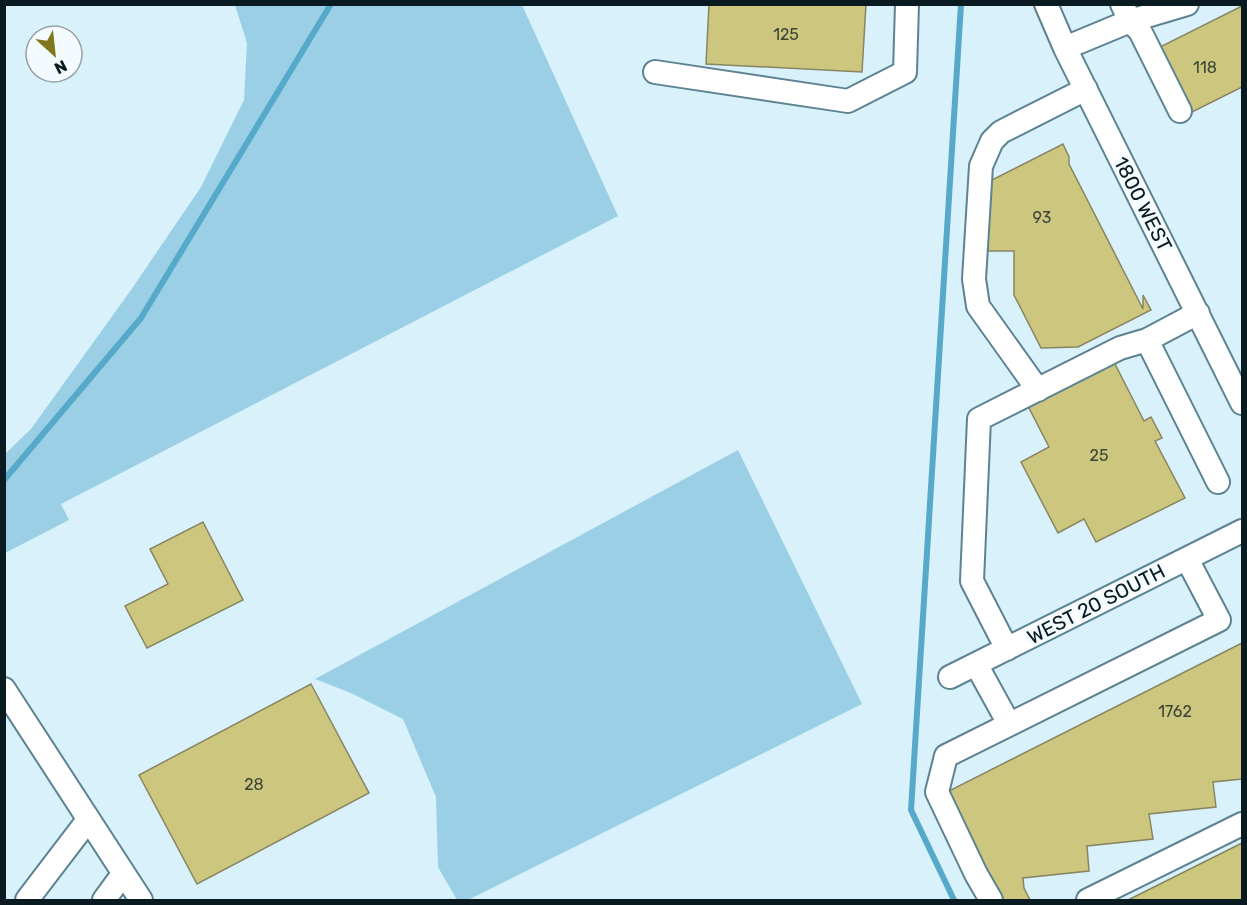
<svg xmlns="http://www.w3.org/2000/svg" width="1247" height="905" font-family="Rubik,sans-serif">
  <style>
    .green { fill: #9acfe5 }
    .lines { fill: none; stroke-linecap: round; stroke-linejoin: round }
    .stream { stroke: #57a9c9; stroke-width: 6 }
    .building { fill: #cdc67e; stroke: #888562; stroke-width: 1.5 }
    .minor-casing { stroke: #5d8393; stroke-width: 26 }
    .minor { stroke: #fff; stroke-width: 22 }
    .labels { text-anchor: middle; stroke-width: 6; stroke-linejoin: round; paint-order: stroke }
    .number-label { font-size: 16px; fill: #3b4538 }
    .street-label { font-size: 20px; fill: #0a1a21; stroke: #f3fbfe }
  </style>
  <rect width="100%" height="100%" fill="#d8f1fb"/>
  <path class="green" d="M235,5H522L618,216L61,504L69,520L5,553V454L31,429L131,290L201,187L244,100L247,43Z
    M738,450L862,704L468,900H457L438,867L436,797L403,719L351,693L315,679Z"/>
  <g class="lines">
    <path class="stream" d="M4,480L141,318L331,4
      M954,900L911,810L961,4"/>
  </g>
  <path class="building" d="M709,4H866L862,72L706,64Z
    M1242,6V87L1190,113L1158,48Z
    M1063,144L1069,157V164L1143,309V295L1151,310L1078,347L1041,348L1014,295V251H988V182Z
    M1114,362L1144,421L1151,417L1162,438L1155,441L1185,498L1096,542L1084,519L1058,533L1021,462L1049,447L1028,406Z
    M203,522L243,600L147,648L125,606L168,584L150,549Z
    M1242,643V779L1213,782L1216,807L1149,814L1153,839L1087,846L1089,871L1023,878L1024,888L1030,900H995L941,795Z
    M311,684L369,793L197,884L139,775Z
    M1242,843V900H1128Z"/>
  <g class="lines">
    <defs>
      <path id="minor" d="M1046,4L1065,48L1242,403
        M1122,4L1130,21L1187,4
        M1065,48L1130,21L1140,31L1180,111
        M655,72L848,101L905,72L907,4
        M1198,313L1147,340L1218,482
        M1038,390L978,306L974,279L981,166L992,141L1001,132L1086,89
        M1007,649L972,581L979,419L1120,348L1147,340
        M976,664L1009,724
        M950,677L1242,531
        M4,689L141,900
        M27,900L88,820
        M104,900L123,874
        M991,900L976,874L937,792L946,756L1219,620L1187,559
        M1088,900L1242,824"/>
    </defs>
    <use href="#minor" class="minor-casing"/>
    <use href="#minor" class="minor"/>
  </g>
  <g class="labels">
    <g class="number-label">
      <text x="786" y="40">125</text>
      <text x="1205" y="73">118</text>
      <text x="1042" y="223">93</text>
      <text x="1099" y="461">25</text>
      <text x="1175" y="717">1762</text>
      <text x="254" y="790">28</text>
    </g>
    <g class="street-label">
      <text transform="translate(1143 204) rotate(63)" y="7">1800 WEST</text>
      <text transform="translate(1096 604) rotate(-27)" y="7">WEST 20 SOUTH</text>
    </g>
  </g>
  <rect width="1247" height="905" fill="none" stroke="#0a1a21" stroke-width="12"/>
  <g transform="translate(54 54) rotate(153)"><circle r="28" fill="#f3fbfe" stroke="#96a1a6" stroke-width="1.5"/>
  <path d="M0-4.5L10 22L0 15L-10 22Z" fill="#80771b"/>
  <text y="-9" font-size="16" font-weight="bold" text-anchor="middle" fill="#0a1a21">N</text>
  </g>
</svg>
